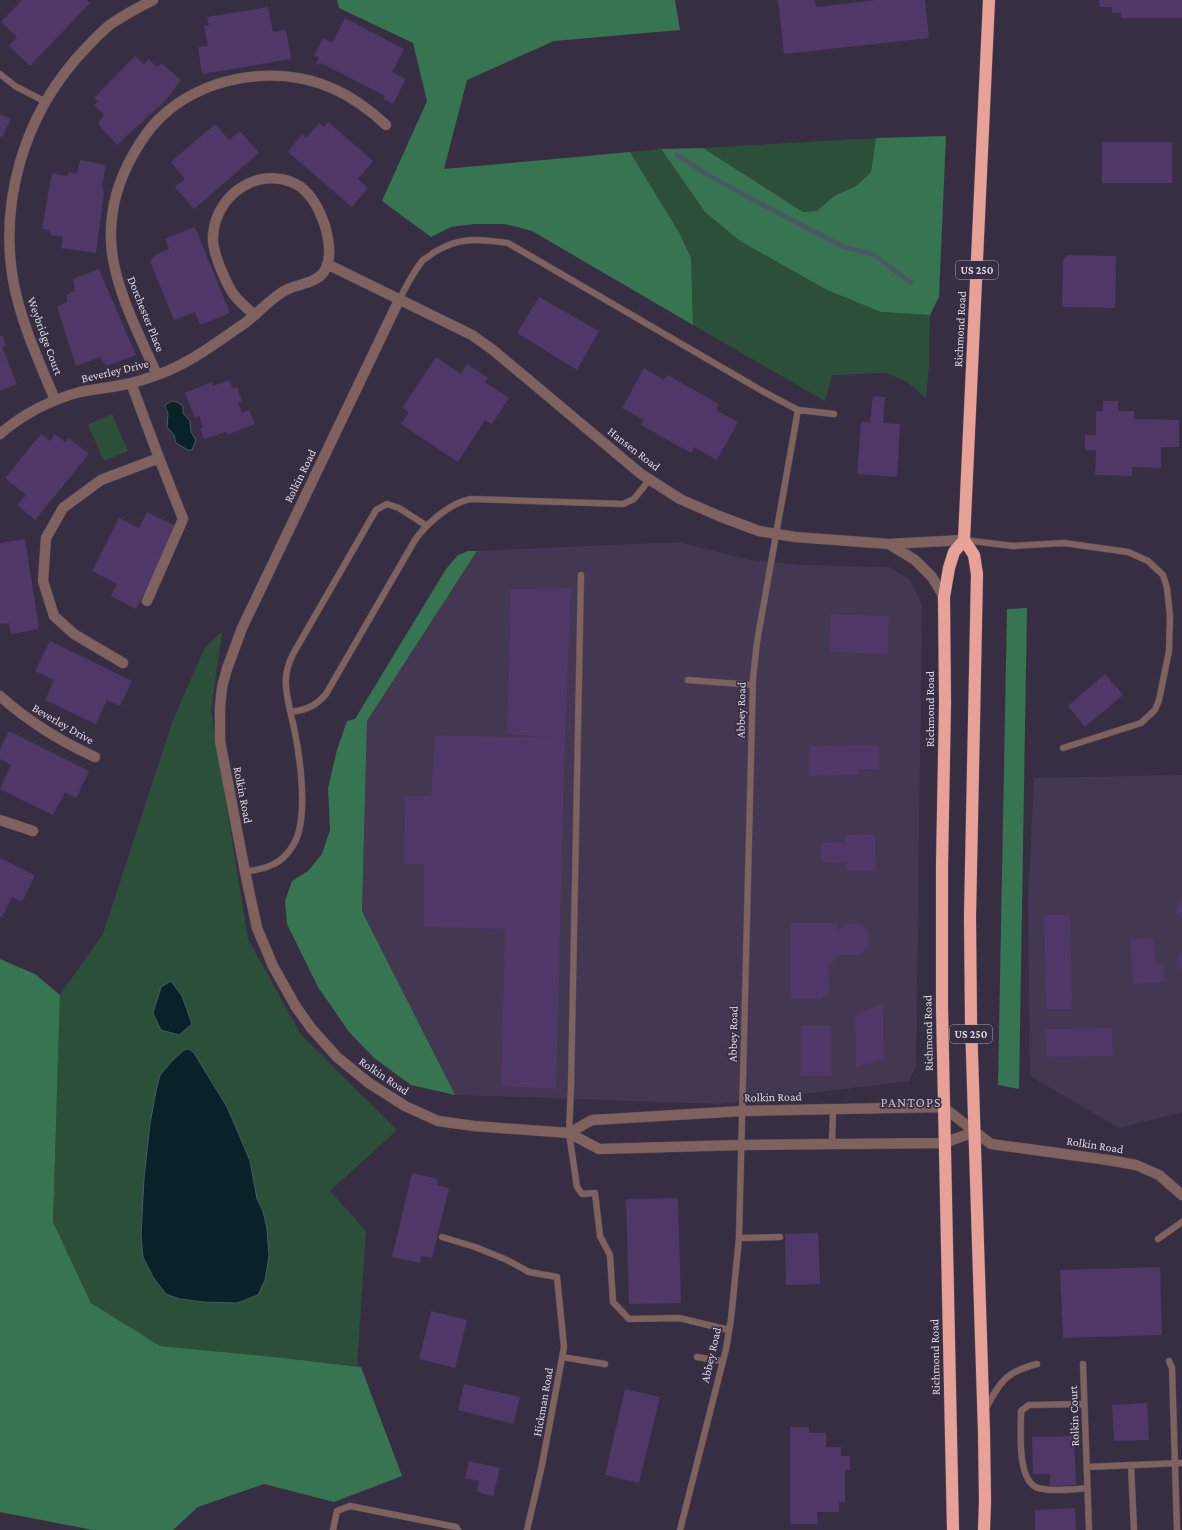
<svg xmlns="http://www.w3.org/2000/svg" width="1182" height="1530" font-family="'Crimson Pro',serif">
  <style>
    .built { fill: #433751 }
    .green { fill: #2c4f3a; fill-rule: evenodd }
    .forest { fill: #367452 }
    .water { fill: #09222a; stroke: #495862 }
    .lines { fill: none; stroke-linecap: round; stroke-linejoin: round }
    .stream { stroke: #495862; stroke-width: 4.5 }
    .building { fill: #4f3768 }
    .lane-casing { stroke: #564c60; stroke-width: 7 }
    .street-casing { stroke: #564c60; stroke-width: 11 }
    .highway-casing { stroke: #564c60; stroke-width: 13 }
    .lane { stroke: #7f625e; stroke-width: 6 }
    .street { stroke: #7f625e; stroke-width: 10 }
    .highway { stroke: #e7a197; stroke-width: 12 }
    .labels { text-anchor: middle; stroke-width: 3.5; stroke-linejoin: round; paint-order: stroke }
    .shield { fill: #382e43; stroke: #aca4b4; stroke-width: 1 }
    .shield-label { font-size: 11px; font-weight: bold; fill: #ddd7e4 }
    .street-label { font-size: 12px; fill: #ddd7e4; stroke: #382e43 }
    .quarter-label { font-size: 14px; letter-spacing: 1px; fill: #c8bcd6; stroke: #382e43 }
  </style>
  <rect width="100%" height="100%" fill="#382e43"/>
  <path class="built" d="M678,542L750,560L803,565L890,567L910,580L922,605L916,1065L910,1081L721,1104L455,1095L362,911L367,721L477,551Z
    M1182,775V1112L1119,1128L1030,1076L1028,898L1034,778Z"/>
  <path class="green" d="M876,138L871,172L856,186L834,196L817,211L803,212L703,148Z
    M661,149L705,212L740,241L827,290L881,312L930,315L929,365L926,398L907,382L886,373L832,375L825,401L693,325L691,258L680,234L630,152Z
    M112,414L128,451L104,461L88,425Z
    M222,632L211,710L248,939L301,1035L397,1130L330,1191L366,1231L357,1366L275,1357L160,1346L91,1303L53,1222L60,995L103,934L173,720L205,647ZM189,1049L194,1053L227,1107L250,1161L257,1199L263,1211L267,1229L269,1256L180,1299L166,1294L153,1277L143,1257L141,1236L144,1178L150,1124Z"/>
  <path class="forest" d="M337,0H675L680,30L554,41L467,80L444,169L630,152L680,234L691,258L693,325L532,231L505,224H474L451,227L431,237L382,201L427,101L413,43L339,8Z
    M946,136L939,297L930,315L881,312L827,290L740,241L705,212L661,149L703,148L803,212L817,211L834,196L856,186L871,172L876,138Z
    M468,551H477L367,721L362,911L455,1095L411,1085L374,1058L349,1032L318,987L287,924L285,901L292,881L308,871L322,854L330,830L328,788L337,750L347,721L355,719L446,569L458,555Z
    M1027,608L1019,1089L998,1085L1007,609Z
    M0,959L35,974L60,995L53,1222L91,1303L160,1346L275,1357L361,1367L402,1476L334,1502L264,1484L198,1507L173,1530H93L0,1512Z"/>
  <path class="water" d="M172,401L177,402L183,406V413L190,421L191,432L196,440L192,450H188L176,443L174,435L167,427L168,413L165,407L166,404Z
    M171,981L182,996L192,1024L179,1035L161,1030L153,1013L161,987Z
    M189,1049L194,1053L227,1107L240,1137L250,1161L257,1199L263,1211L267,1229L269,1256L265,1280L258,1295L237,1303L204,1302L180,1299L166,1294L153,1277L143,1257L141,1236L144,1178L150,1124L156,1091L160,1075L173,1060L184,1050Z"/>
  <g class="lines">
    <path class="stream" d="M677,155L705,173L744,195L844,247L873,254L911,283"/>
  </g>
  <path class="building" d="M22,0H87L90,3L30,66L9,46L17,37L1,22Z
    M778,0H815L816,7L877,0H925L929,38L784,54Z
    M1099,0H1182V18H1121V13H1112V7H1100Z
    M268,7L273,32L286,30L291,59L202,74L198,47L208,46L204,26L209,25L207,17Z
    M345,18L404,49L392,72L406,79L393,104L383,99L385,96L321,63L319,65L316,63L319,58L314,56L323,38L332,43Z
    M135,56L144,64L149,59L156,67L162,64L181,80L167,99L117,145L98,124L104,114L94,105L98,101L94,98Z
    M0,114L11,119L2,137L0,136Z
    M328,122L373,161L358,179L368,188L352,207L288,152L302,134L306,138L319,123L324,127Z
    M215,124L229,140L240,131L259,153L194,209L175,187L185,179L171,162Z
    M1102,142H1172V183H1102Z
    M80,160L106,165L102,187L104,193L96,253L61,248L63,237L51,235L49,230L42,229L52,173L67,176L69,172L77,174Z
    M195,227L230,313L200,325L195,312L174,320L150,261L155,255L169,249L165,239Z
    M1067,255L1116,256L1115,308L1062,307L1063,260Z
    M99,269L136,355L106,366L100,357L76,366L57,307L67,302V294L75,291L73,279Z
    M539,297L599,331L577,370L517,333Z
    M2,335L6,345L2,347L17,384L0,391V336Z
    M436,357L461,374L467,364L488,378L485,382L509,398L492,424L485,420L458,462L401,424L409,412L402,408Z
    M644,368L664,380L667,375L719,404L716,410L738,422L717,460L694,447L691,453L641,425L644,420L622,408Z
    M229,380L233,389L237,387L240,395L242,401L238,402L242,413L249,410L255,424L227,435L226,432L204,439L200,429L203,428L199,416L195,418L185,393L212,382L213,386Z
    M873,396L885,397L883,423L900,424L897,477L857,474L861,422H870Z
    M1103,401H1118V411H1134V419L1179,420V447H1161V468L1132,467V476L1095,475L1096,450H1085V435H1096V411H1103Z
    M41,434L50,441L55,434L65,442L69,438L89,454L35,520L17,505L26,495L5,478Z
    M147,512L177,527L136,609L111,596L117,584L92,571L119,518L139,528Z
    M25,539L39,629L11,634L9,623L0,624V543Z
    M571,588L565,738L556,1089L501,1086L505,929L424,927V864H404L405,796H431L435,735L554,738L507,734L511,589Z
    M831,614L889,616L888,654L830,652Z
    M50,641L132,681L120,706L107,700L96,724L45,700L54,680L35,671Z
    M1105,674L1123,695L1085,727L1068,706Z
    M9,731L89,771L76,798L65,792L53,815L0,789L11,765L0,759V749Z
    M879,745V769L859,770V775L809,776V746Z
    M875,834L876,871H847L846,863L821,862V842L846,843V835Z
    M0,858L35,875L22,902L12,897L2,917L0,916Z
    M1182,900V917L1175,913Z
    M1044,915H1070L1072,1009H1046Z
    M791,923H838V931L846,924L861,923L868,931L869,946L860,955H839L828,967L830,990L821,999H791Z
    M1153,938L1155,963H1163L1165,982L1133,984L1130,939Z
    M1182,950V970L1174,966Z
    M883,1003L884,1058L856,1068L855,1015Z
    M801,1025H831V1076H801Z
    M1112,1028L1113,1056L1047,1057L1046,1029Z
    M412,1173L438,1179L437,1185L449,1188L432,1258L421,1256L420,1263L392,1257Z
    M678,1198L681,1303L629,1304L626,1199Z
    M818,1233L820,1284L786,1285L785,1234Z
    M1160,1267L1162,1335L1063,1338L1060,1270Z
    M431,1311L467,1320L455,1368L419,1359Z
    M464,1384L520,1397L514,1424L458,1410Z
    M625,1389L660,1397L639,1483L605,1475Z
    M1147,1403L1149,1440L1114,1441L1112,1405Z
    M790,1427H809V1433H826V1447H841V1456H850V1470H845V1502H839V1512H817L818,1524H790Z
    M1074,1436L1076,1485L1050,1486V1474H1033L1032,1437Z
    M469,1461L500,1468L493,1496L477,1492L479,1481L465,1478Z
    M1075,1508L1076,1530H1035V1510Z"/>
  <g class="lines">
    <defs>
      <path id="lane" d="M0,74L15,86L44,101
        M399,300C406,287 413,272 423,260C426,258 430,256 433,253C459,236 479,239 508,243L764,392L798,410L834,414
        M964,540L1013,546L1064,543L1128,552L1148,561L1163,575L1167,588L1170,616L1169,651L1159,700L1155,710L1141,723L1063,748
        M581,575L571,1086L569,1133L577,1187L582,1194L595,1193L600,1236L610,1255L613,1302L629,1319L679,1318L729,1330
        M688,680L752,685
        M291,712C306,710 316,706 326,694L415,540C426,524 451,502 471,499L623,504L634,499L650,479
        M245,872C254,870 265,869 274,864C286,858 296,844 299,831C306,803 300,756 294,728C291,714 287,700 286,686C285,675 288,664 293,654L376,510L387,504L399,508L427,526
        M832,1144L833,1109
        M442,1237L475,1247L507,1260L529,1272L557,1277L564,1347L542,1465L527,1530
        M739,1238L780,1237
        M1158,1239L1182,1222
        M562,1357L605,1364
        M697,1357L722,1361
        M1169,1361L1172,1368L1177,1530
        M1083,1364L1089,1530
        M1084,1404L1029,1405L1021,1411C1021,1430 1017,1474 1034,1486C1044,1493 1075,1489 1087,1488
        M985,1410C1000,1382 1005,1372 1037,1364
        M1131,1465L1134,1530
        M1087,1467L1182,1463
        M333,1530L337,1511L350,1506L456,1527L458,1530
        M680,1530L726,1349L731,1319L739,1238L753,678L757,642L798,410"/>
      <path id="street" d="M327,264L472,335L493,350L641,474L680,499L719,516L759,531L795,537L889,544L964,540
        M399,300L242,628L227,669L222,687L220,707V741L245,872L257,928L273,966L296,1007L311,1028L337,1057L369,1083L405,1106L438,1121L474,1126L569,1133L599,1149L741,1145L944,1143L974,1132
        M157,375C139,334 112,284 111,239C110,208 119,179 134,153C141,141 148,130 157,121C200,76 277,63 334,89C354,98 370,110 386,125
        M55,400C39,361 21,323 13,280C0,202 23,121 75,60C86,48 98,34 111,24C124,15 139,7 153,0
        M0,434C23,414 50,400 80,392C94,389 108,388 122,385C133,383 146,379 157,375C189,364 217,342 245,323C260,312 271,297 288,289C299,284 315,283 323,273C333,260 329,240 325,226C320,211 311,192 296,184C258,165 216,195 213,235C212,246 216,257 220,267C230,292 234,298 255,315
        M889,544L915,560L932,577L944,597
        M147,601L183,519L159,458
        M123,663L74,634L54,616L43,581L46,538L63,508L101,480L159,458L131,383
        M0,696C29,722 60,741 95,757
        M0,820L33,831
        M569,1133L592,1120L743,1111L943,1107L991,1144L1108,1160L1136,1165L1159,1175L1182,1195"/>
      <path id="highway" d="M953,1530L942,1008V866L945,703L944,597L949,568L954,552L964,540
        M984,1530L985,1501L984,1433L971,1022L970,917L977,574L974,555L964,540L989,0"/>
    </defs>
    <use href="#lane" class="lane-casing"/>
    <use href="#street" class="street-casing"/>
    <use href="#highway" class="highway-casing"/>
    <use href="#lane" class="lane"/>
    <use href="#street" class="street"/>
    <use href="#highway" class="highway"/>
  </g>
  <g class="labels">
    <g class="shield">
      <rect x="956" y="261" width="42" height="18" rx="3"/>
      <rect x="950" y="1025" width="42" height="18" rx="3"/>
    </g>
    <g class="shield-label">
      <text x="977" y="274">US 250</text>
      <text x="971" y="1038">US 250</text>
    </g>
    <g class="street-label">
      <text transform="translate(146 314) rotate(68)" y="4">Dorchester Place</text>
      <text transform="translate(960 329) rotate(-87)" y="4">Richmond Road</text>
      <text transform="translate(45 336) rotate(70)" y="4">Weybridge Court</text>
      <text transform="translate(115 371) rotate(-13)" y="4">Beverley Drive</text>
      <text transform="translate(634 449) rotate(38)" y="4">Hansen Road</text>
      <text transform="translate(300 476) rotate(-64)" y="4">Rolkin Road</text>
      <text transform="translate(930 709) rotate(-90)" y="4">Richmond Road</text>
      <text transform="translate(741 710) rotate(-89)" y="4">Abbey Road</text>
      <text transform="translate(63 724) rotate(30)" y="4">Beverley Drive</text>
      <text transform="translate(243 795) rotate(79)" y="4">Rolkin Road</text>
      <text transform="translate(928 1033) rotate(-91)" y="4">Richmond Road</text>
      <text transform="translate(733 1034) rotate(-89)" y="4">Abbey Road</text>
      <text transform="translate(384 1076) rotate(34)" y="4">Rolkin Road</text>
      <text transform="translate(773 1097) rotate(-1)" y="4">Rolkin Road</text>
      <text transform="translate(1095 1145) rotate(9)" y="4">Rolkin Road</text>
      <text transform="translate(711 1355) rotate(-77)" y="4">Abbey Road</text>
      <text transform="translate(935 1357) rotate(-91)" y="4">Richmond Road</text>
      <text transform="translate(543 1402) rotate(-80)" y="4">Hickman Road</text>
      <text transform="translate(1074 1416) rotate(-92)" y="4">Rolkin Court</text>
    </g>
    <g class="quarter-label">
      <text x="911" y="1107">PANTOPS</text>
    </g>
  </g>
</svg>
